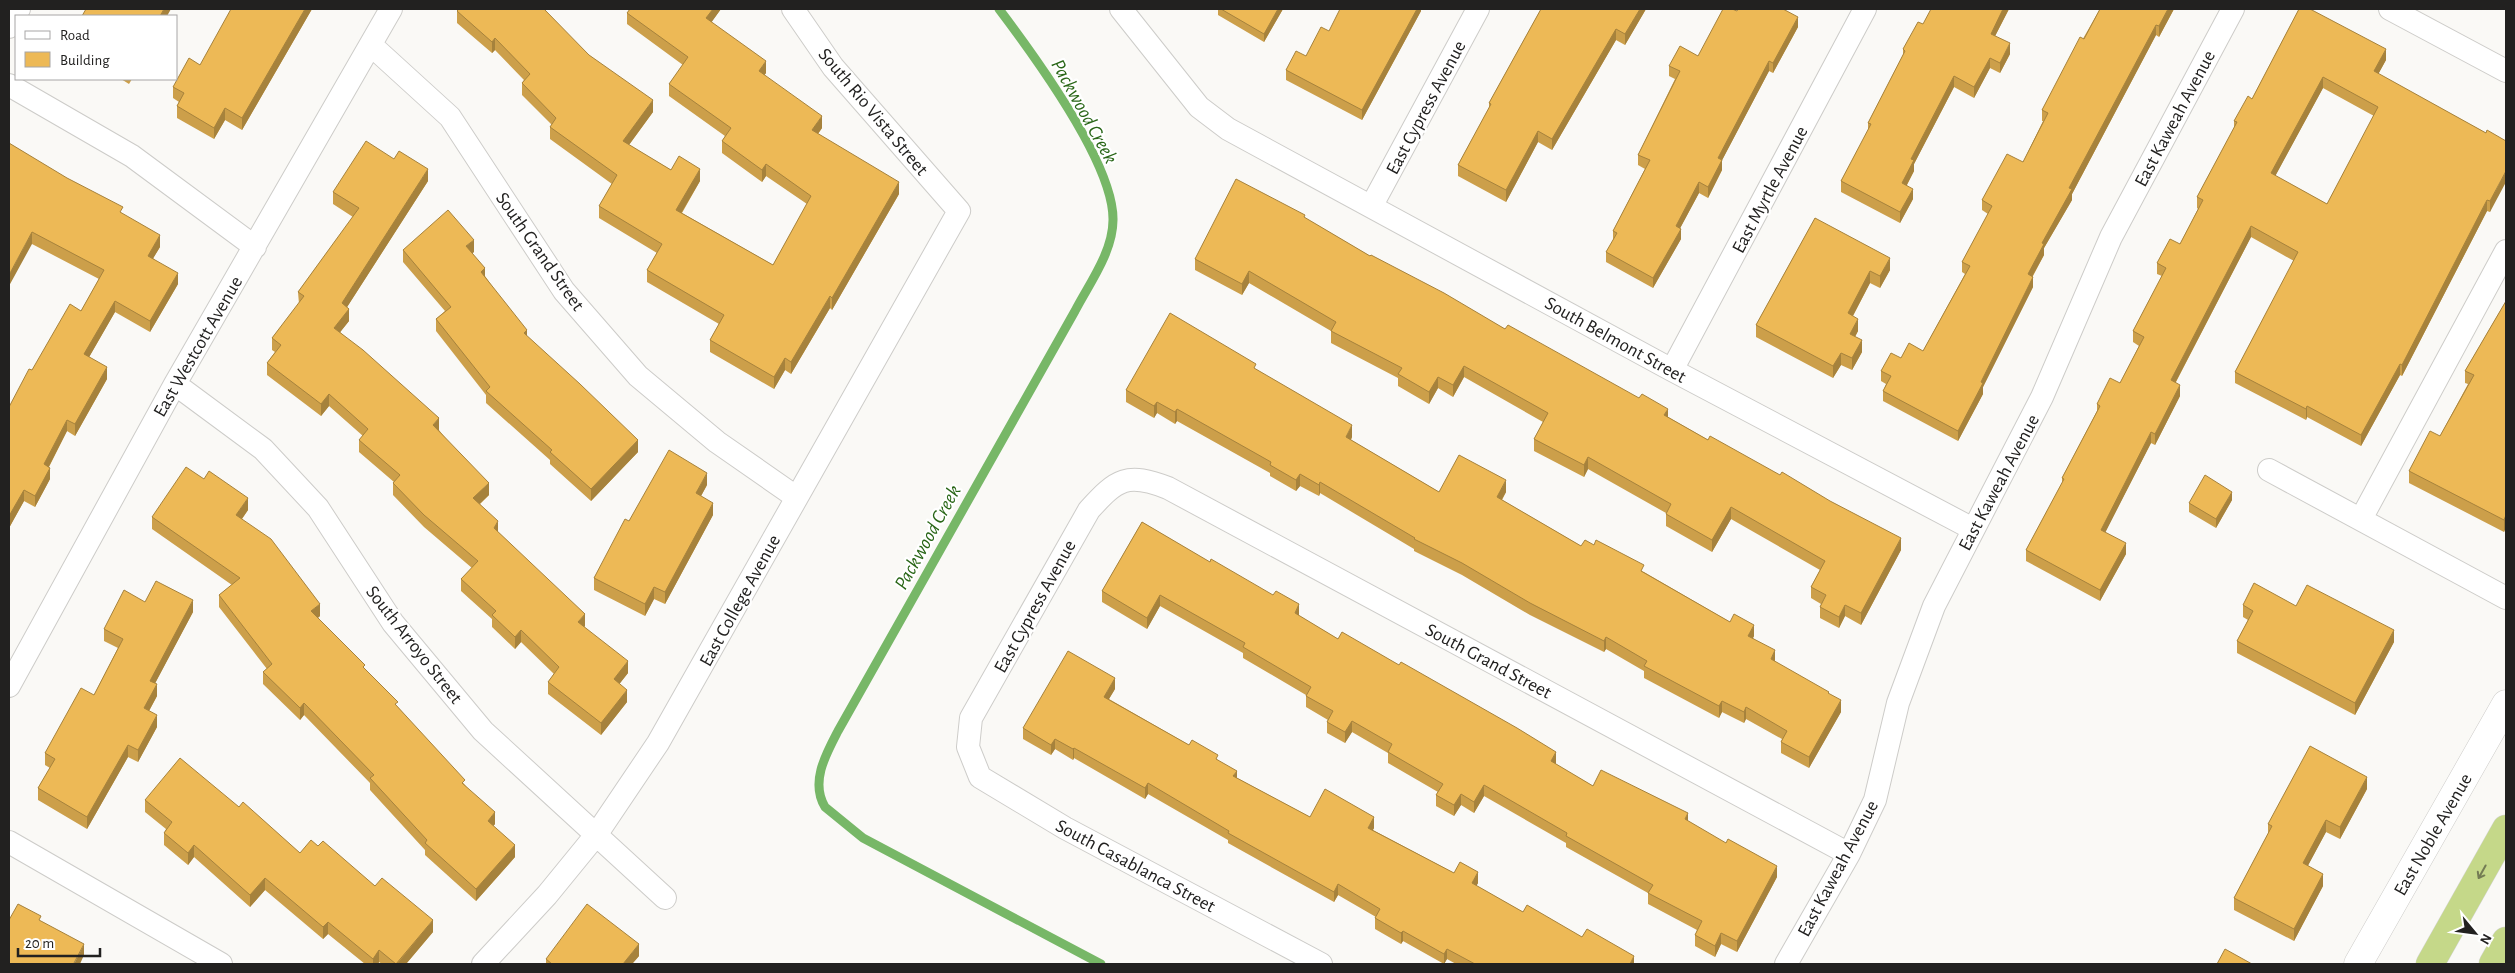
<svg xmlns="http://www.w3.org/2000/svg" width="2515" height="973" font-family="'Alegreya Sans',sans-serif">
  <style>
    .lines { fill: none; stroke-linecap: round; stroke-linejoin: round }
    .stream { stroke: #77b767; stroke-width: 9 }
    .minor-casing { stroke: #cdccc9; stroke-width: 24 }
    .tertiary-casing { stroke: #cdccc9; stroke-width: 29 }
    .motorway-casing { stroke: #d7d7d7; stroke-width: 29 }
    .minor { stroke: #fff; stroke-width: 22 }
    .tertiary { stroke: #fff; stroke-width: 28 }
    .motorway { stroke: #c5d889; stroke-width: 28 }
    .wall { fill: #cc9f4a; fill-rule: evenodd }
    .shaded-wall { fill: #a6823c }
    .building { fill: #edb956; stroke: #a6823c; fill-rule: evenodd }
    .oneway { stroke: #747c54 }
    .labels { text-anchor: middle; stroke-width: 4.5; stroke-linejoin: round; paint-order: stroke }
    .street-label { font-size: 19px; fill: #222120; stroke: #fff }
    .water-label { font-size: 20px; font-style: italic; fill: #296617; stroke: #fff }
  </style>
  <rect width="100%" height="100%" fill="#faf9f6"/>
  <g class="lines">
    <path class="stream" d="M999,9C1033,54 1114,164 1113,220C1113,252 1089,284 1075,311L838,731C826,754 810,782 825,807L863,838L1101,964"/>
    <defs>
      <path id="minor" d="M1121,9L1199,107L1228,129L1672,370L1973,529
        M2390,9L2506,71
        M9,27L19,9
        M371,45L450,117L564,291L638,376L717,442L796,497
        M9,85L132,156L255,247
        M1372,205L1478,9
        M1672,370L1865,9
        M175,384L263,449L318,508L393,623L483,731L665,898
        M2269,470L2506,598
        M2361,519L2506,251
        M9,686L175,384L391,9
        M9,842L221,964
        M483,964L547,895L596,835L658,743L959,211L833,67L793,9
        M1321,964L1065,828L980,777L968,747L971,718L1089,510C1117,479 1127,472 1168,488L1849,854
        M1786,964L1849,854L1875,800L1898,703L1934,606L2042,397L2111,237L2233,9"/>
      <path id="tertiary" d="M2358,964L2506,704"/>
      <path id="motorway" d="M2430,964L2506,829
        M2493,964L2506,941"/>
    </defs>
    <use href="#minor" class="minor-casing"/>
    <use href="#tertiary" class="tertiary-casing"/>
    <use href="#motorway" class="motorway-casing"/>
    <use href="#minor" class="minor"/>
    <use href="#tertiary" class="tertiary"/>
    <use href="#motorway" class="motorway"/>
  </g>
  <path class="wall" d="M312,9L242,130L225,120L214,139L177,118V106L179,102L173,98V87L200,65Z
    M630,9H721L711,22L766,73L764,75L822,128L818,134L899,194L832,310L830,308L791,374L785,370L774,389L710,352V340L719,324L647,282V270L657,253L599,218V206L612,184L550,139V127L552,125L522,95V83L524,80L495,50L492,53L457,23V11L589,55L653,112L629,145L671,170L700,181L682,213L773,265L807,204L766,176L762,182L722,153V141L725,136L669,96V84L683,65L627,24V13Z
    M1218,9H1283L1264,42L1218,15Z
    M1421,9V11L1362,120L1286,80V70L1306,56L1329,31Z
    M1541,9H1646L1625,45L1616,40L1552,150L1538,142L1506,202L1458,176V165L1489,108V103Z
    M2009,9L1995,36L2010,54L2000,73L1990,68L1974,98L1954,87L1914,164V171L1907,185L1913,199L1900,223L1841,192V181L1868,131V123L1903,55V49L1923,24Z
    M2100,9H2174L2159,37L2156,35L2072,194V200L2044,248V255L2033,276V287L1983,387V394L1958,441L1883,401V391L1886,384L1881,381V371L1901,358L1923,351L1965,274L1962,272V262L1988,214L1982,210V200L2023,162L2043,121H2042V110Z
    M2299,9L2386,60L2378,74L2486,133L2506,141L2490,212L2487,211L2402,376L2400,375L2361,446L2307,417L2306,420L2235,383V372L2294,261L2251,237L2176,382L2180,396L2155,445L2151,443L2105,532L2126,554L2100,601L2026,561V550L2062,483V478L2097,411V404L2120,383L2139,346L2133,342V331L2162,276L2157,274V263L2180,244L2198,209L2197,208V197L2234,128V121L2252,99ZM2323,88L2374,116L2327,204L2275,176Z
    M1737,11L1798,27L1773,73L1769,71L1722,160V170L1708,198L1699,193L1680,228L1681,239L1653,288L1606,262V252L1613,241V231L1645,169L1638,165V155L1675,79L1669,76V66L1698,56Z
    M121,79H132L129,84Z
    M9,143L123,214L160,247L153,258L178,284L150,332L115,312L89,357L107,379L75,436L67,431L49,467L50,479L35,507L24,501L9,528V407L32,370L81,311L99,279L32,244Z
    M428,181L347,307L349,321L340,332L439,430L489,495L480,504L498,532L585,626L584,627L628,673L619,684L627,702L601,735L548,694V682L554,674L521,642L515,649L492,627V619L461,591V579L472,568L424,527L393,495V483L394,482L359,452V440L363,436L329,406L321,416L267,375V363L275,352L272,350V338L299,304L298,292L353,217L333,204V192Z
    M1305,218L1370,256L1668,417L1901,550L1861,625L1845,616L1839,628L1820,618V607L1821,604L1811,598V587L1820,570L1731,519L1712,552L1666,526V513L1588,469L1584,477L1534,451V439L1543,422L1464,377L1453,397L1438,388L1429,404L1398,386V378L1331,343V331L1249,283L1242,295L1195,270V259Z
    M1815,218L1890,270L1880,288L1870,283L1853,316L1858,331L1855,337L1862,352L1852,370L1841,365L1833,378L1756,337V325Z
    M403,250L474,252L472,253L485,276L527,337L638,452L591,501L550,464V460L486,403V395L436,331V319L445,311L403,262Z
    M2506,301V527L2504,532L2409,483V471L2440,436L2468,384L2465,383V371Z
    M1256,369L1352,437L1351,440L1439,492H1506L1502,500L1581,546L1644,572L1754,636L1753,638L1775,662L1829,694L1841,712L1809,768L1781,753V742L1782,739L1746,719L1744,723L1722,712L1719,718L1644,678V671L1606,649L1604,652L1530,615L1462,575L1414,551V549L1320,493L1319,496L1300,486L1296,491L1270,476V473L1177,421L1175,424L1157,413L1154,418L1126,402V390Z
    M707,485L701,496L713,515L665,604L654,599L645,616L594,590V578L629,521Z
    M2232,500L2216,528L2189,512V503Z
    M248,510L242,519L320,616L318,618L365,669L465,785L495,824L493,826L515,857L476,901L425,855V850L370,790V783L304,715L300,720L263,684V672L267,669L219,607V595L232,585L152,529V517Z
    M1142,522L1338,639L1593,786L1688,821L1777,877L1737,952L1721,944L1715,957L1695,946V935L1697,930L1648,904V893L1566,847V843L1484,796L1474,813L1461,805L1454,816L1436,806V795L1438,792L1388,763V753L1352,732L1345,743L1327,733V722L1328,720L1306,707V695L1243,658V653L1160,606L1147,629L1102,602V591Z
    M145,602L193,612L155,683L157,696L149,711L157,727L138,762L128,757L87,829L38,800V788L50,768L45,765V753L94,695L118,648L104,641V629Z
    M2243,605L2394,642L2355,715L2237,653V641L2248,620L2243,617Z
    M1115,689L1109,699L1189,745L1218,760L1237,778L1310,817L1374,828L1373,830L1454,873L1478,883L1476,886L1523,912L1582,937L1634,964H1456L1447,959L1444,964L1403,941L1401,944L1375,929V918L1376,917L1338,895L1334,902L1228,843V840L1148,794L1145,799L1074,758L1073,760L1055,749L1051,755L1023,739V728Z
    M2367,789L2340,839L2326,832L2308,865L2323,886L2294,941L2234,910V898L2268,834V824Z
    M145,800L239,807L300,853L318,846L375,886L433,932L406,964H382L379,962L378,964H365L328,934L323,939L265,890L250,907L194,857L188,865L164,845V833L166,829L145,812Z
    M639,956L632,964H546V959Z"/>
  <path class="shaded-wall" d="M164,9H171L167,16H160Z
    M305,9H312L242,130V118Z
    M713,9H721L706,30V18Z
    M1278,9H1283L1264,42V34Z
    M1417,9H1421V11L1362,120V110Z
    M1640,9H1646L1625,45V34Z
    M2003,9H2009L1991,44V34Z
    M2168,9H2174L2159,37V26Z
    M1798,17V27L1773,73V63Z
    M2156,25V35L2072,194V200L2044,248V255L2028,284V274L2042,243L2069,188Z
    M1616,29V40L1552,150V139Z
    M495,38V50L492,53V42Z
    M2010,43V54L2000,73V63Z
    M2386,49V60L2374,82V71Z
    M1990,58V68L1974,98V87Z
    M766,61V73L759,83V71Z
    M1769,61V71L1718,168V158Z
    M1954,76V87L1914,164V171L1902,194V183L1911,159Z
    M2323,77V88L2271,184V173Z
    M653,100V112L623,153V141Z
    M225,108V120L214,139V128Z
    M822,116V128L812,142V130Z
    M1538,131V142L1506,202V190Z
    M1722,160V170L1708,198V187Z
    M766,164V176L762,182V170Z
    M428,169V181L342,315V303Z
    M700,169V181L676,222V210Z
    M2506,171V182L2490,212V201Z
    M899,182V194L832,310V298Z
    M1699,182V193L1676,236V226Z
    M1913,189V199L1900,223V212Z
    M2487,200V211L2402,376V365Z
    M2251,226V237L2171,391V380Z
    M1681,229V239L1653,288V278Z
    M32,232V244L9,286V275Z
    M160,235V247L148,267V256Z
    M474,240V252L466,258V246Z
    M1890,258V270L1880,288V276Z
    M485,268V280L481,272Z
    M1249,271V283L1242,295V284Z
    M1870,271V283L1848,325V313Z
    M178,273V284L150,332V321Z
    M2033,277V287L1983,387V394L1958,441V431L1981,382Z
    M830,296V308L791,374V362Z
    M115,301V312L84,366V354Z
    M349,309V321L334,340V328Z
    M1858,319V331L1850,346V334Z
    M527,330V342L524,333Z
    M1862,340V352L1852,370V358Z
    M1841,353V365L1833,378V366Z
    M785,358V370L774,389V377Z
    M2400,364V375L2361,446V435Z
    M1464,366V377L1453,397V385Z
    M107,367V379L75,436V424Z
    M1438,377V388L1429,404V392Z
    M2180,385V396L2155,445V434Z
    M329,394V406L321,416V404Z
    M1157,402V413L1154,418V406Z
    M2307,406V417L2306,420V409Z
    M1177,409V421L1175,424V412Z
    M1668,409V420L1664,415Z
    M439,418V430L433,437V425Z
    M67,420V431L44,476V464Z
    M1352,425V437L1346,449V437Z
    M2151,432V443L2101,541V530Z
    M638,440V452L591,501V489Z
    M1588,457V469L1584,477V465Z
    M50,468V479L35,507V496Z
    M707,473V485L696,505V493Z
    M1300,474V486L1296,491V480Z
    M1506,480V492L1497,508V497Z
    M1320,482V493L1319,496V485Z
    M489,483V495L473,510V498Z
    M24,490V501L9,528V516Z
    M2232,492V500L2216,528V519Z
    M248,498V510L236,527V515Z
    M713,503V515L665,604V592Z
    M1731,507V519L1712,552V540Z
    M2506,515V527L2504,532V520Z
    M498,521V533L494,528Z
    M1901,538V550L1861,625V613Z
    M2126,543V554L2100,601V590Z
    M654,587V599L645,616V604Z
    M1160,595V606L1147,629V618Z
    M193,600V612L150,693V681Z
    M320,604V616L311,623V611Z
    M1299,604V616L1295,613Z
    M1845,605V616L1839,628V617Z
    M585,614V626L578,634V622Z
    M1754,625V636L1748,647V636Z
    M521,630V642L515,649V637Z
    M2394,630V642L2355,715V703Z
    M1606,637V649L1604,652V641Z
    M1775,650V662L1771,659Z
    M628,661V673L614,691V679Z
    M1115,678V689L1104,707V697Z
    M157,684V696L144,720V708Z
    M627,690V702L601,735V723Z
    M1841,700V712L1809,768V757Z
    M1722,701V712L1719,718V706Z
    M304,703V715L300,720V708Z
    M1746,707V719L1744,723V712Z
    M157,715V727L138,762V750Z
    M1352,721V732L1345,743V732Z
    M1055,739V749L1051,755V745Z
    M128,745V757L87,829V817Z
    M1074,748V758L1073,760V749Z
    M1556,752V764L1551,772V761Z
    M1237,771V781L1233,776Z
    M2367,777V789L2340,839V827Z
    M1148,783V794L1145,799V788Z
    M1484,785V796L1474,813V802Z
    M1461,794V805L1454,816V805Z
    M495,812V824L488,833V821Z
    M1688,813V824L1685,819Z
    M1374,817V828L1368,838V828Z
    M2326,820V832L2303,875V863Z
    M194,845V857L188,865V853Z
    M515,845V857L476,901V889Z
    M1777,866V877L1737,952V941Z
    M1478,872V883L1472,894V883Z
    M2323,874V886L2294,941V929Z
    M265,878V890L250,907V895Z
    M1338,884V895L1334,902V892Z
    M433,920V932L406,964H397Z
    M328,922V934L323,939V927Z
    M1403,931V941L1401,944V933Z
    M1721,933V944L1715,957V946Z
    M84,944V955L80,964H74Z
    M639,944V956L632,964H623Z
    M1447,949V959L1444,964V954Z
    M379,950V962L378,964H373V959Z
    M1634,956V964H1630Z"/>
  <path class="building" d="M86,9H164L160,16H82Z
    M231,9H305L242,118L225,108L214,128L177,106L184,93L173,87L189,58L200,65Z
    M459,9H544L589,55L653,100L623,141L671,170L679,156L700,169L676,210L773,265L811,196L766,164L762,170L722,141L731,128L669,84L688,57L627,13L630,9H713L706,18L766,61L759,71L822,116L812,130L899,182L832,298L830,296L791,362L785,358L774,377L710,340L724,315L647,270L662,244L599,206L617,175L550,127L556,118L522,83L530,74L495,38L492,42L457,11Z
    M1221,9H1278L1264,34Z
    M1340,9H1417L1362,110L1286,70L1296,51L1306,56L1321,27L1329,31Z
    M1541,9H1640L1625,34L1616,29L1552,139L1538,131L1506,190L1458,165L1491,104L1489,103Z
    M1723,9H1732L1737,11L1738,9H1783L1798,17L1773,63L1769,61L1718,158L1722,160L1708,187L1699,182L1676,226L1681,229L1653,278L1606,252L1617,233L1613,231L1650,160L1638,155L1680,71L1669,66L1680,46L1698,56Z
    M1931,9H2003L1991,34L2010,43L2000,63L1990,58L1974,87L1954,76L1911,159L1914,160L1902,183L1913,189L1900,212L1841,181L1871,124L1868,123L1905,51L1903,49L1918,22L1923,24Z
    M2100,9H2168L2159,26L2156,25L2069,188L2072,189L2042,243L2044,244L2028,274L2033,277L1981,382L1983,383L1958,431L1883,391L1891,376L1881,371L1891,353L1901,358L1909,343L1923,351L1970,266L1962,262L1992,206L1982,200L2007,154L2023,162L2048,113L2042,110L2080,37L2084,39Z
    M2299,9H2310L2386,49L2374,71L2486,133L2487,130L2506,141V171L2490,201L2487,200L2402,365L2400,364L2361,435L2307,406L2306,409L2235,372L2298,252L2251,226L2171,380L2180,385L2155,434L2151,432L2101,530L2126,543L2100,590L2026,550L2064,479L2062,478L2100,406L2097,404L2110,378L2120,383L2144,337L2133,331L2166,268L2157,263L2170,239L2180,244L2203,200L2197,197L2237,122L2234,121L2248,96L2252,99ZM2323,77L2378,107L2327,204L2271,173Z
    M366,141L394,159L399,151L428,169L342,303L349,309L334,328L363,350L439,418L433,425L489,483L473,498L498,521L494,528L585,614L578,622L628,661L614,679L627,690L601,723L548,682L559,667L521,630L515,637L492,615L496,611L461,579L478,561L424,515L393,483L400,475L359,440L368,429L329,394L321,404L267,363L281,345L272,338L304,296L298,292L359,208L333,192Z
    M9,143L67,178L123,207L120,212L160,235L148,256L178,273L150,321L115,301L84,354L107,367L75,424L67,420L44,464L50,468L35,496L24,490L9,516V407L29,369L32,370L70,304L81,311L104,270L32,232L9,275Z
    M1236,179L1305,215L1304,217L1370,256L1371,255L1444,293L1505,329L1508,325L1639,398L1642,394L1668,409L1664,415L1708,440L1710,436L1780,475L1782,472L1830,501L1901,538L1861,613L1845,605L1839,617L1820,607L1826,595L1811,587L1825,561L1731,507L1712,540L1666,514L1671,504L1588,457L1584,465L1534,439L1548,413L1464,366L1453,385L1438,377L1429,392L1398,374L1402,368L1331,331L1336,322L1249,271L1242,284L1195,259Z
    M448,210L474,240L466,246L485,268L481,272L527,330L524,333L580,384L638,440L591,489L550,452L552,450L486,391L490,387L436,319L451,307L403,250Z
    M1815,218L1890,258L1880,276L1870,271L1848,313L1858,319L1850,334L1862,340L1852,358L1841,353L1833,366L1756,325Z
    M2506,301V515L2504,520L2409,471L2430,431L2440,436L2474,375L2465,371Z
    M1170,313L1256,364L1254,368L1352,425L1346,437L1439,492L1459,455L1506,480L1497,497L1581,546L1585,540L1594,545L1596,540L1644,565L1641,571L1730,622L1734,614L1754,625L1748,636L1775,650L1771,659L1829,692L1828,693L1841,700L1809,757L1781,742L1787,731L1746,707L1744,712L1722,701L1719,706L1644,666L1647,661L1606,637L1604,641L1530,603L1462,563L1414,539L1415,538L1320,482L1319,485L1300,474L1296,480L1270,465L1271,462L1177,409L1175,412L1157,402L1154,406L1126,390Z
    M669,450L707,473L696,493L713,503L665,592L654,587L645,604L594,578L625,519L629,521Z
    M186,467L204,479L209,471L248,498L236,515L271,539L320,604L311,611L365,665L363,667L398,702L395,704L465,780L462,783L495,812L488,821L515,845L476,889L425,843L427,840L370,778L374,775L304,703L300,708L263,672L272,664L219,595L240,578L152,517Z
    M2205,475L2232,492L2216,519L2189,503Z
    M1142,522L1210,562L1211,559L1273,595L1276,591L1299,604L1295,613L1338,639L1342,632L1399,665L1401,662L1517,728L1556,752L1551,761L1593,786L1601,770L1688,813L1685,819L1726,843L1728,839L1777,866L1737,941L1721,933L1715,946L1695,935L1702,921L1648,893L1653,885L1566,836L1567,833L1484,785L1474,802L1461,794L1454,805L1436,795L1443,784L1388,752L1392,744L1352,721L1345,732L1327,722L1333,711L1306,696L1311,687L1243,647L1245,643L1160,595L1147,618L1102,591Z
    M156,581L193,600L150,681L157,684L144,708L157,715L138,750L128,745L87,817L38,788L55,759L45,753L81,688L94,695L123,639L104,629L124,590L145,602Z
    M2254,583L2296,606L2307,585L2394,630L2355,703L2237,641L2253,611L2243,605Z
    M1068,651L1115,678L1104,697L1189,745L1192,740L1218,755L1216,759L1237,771L1233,776L1310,817L1325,789L1374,817L1368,828L1454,873L1460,862L1478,872L1472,883L1523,912L1527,905L1582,937L1587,929L1634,956L1630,964H1475L1447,949L1444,954L1403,931L1401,933L1375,918L1380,909L1338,884L1334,892L1228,833L1229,831L1148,783L1145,788L1074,748L1073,749L1055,739L1051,745L1023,728Z
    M2310,746L2367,777L2340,827L2326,820L2303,863L2323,874L2294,929L2234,898L2272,826L2268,824Z
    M180,758L239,807L243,802L300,853L311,840L318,846L323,841L375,886L382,878L433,920L396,964L379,950L373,959L328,922L323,927L265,878L250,895L194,845L188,853L164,833L172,822L145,800Z
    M18,904L41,916L39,920L84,944L74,963L76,964H9V920Z
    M587,904L639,944L623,964H552L546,959Z
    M2225,949L2252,964H2217Z"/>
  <defs><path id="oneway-shaft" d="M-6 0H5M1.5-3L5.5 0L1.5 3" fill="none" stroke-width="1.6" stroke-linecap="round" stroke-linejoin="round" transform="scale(1.25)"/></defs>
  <use class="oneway" href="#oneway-shaft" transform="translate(2482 872) rotate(119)"/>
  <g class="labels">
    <g class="street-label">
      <text transform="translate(1425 107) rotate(-62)" y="7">East Cypress Avenue</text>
      <text transform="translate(874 111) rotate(50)" y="7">South Rio Vista Street</text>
      <text transform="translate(2174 118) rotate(-62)" y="7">East Kaweah Avenue</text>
      <text transform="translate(1769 189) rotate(-62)" y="7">East Myrtle Avenue</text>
      <text transform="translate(541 251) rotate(55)" y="7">South Grand Street</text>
      <text transform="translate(1616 339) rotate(29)" y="7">South Belmont Street</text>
      <text transform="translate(197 346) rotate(-60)" y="7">East Westcott Avenue</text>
      <text transform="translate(1998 482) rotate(-62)" y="7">East Kaweah Avenue</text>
      <text transform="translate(739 600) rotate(-61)" y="7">East College Avenue</text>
      <text transform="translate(1034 606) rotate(-61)" y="7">East Cypress Avenue</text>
      <text transform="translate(415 644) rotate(52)" y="7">South Arroyo Street</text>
      <text transform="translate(1489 660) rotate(28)" y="7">South Grand Street</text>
      <text transform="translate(2432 834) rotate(-60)" y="7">East Noble Avenue</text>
      <text transform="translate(1136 865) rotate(28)" y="7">South Casablanca Street</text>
      <text transform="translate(1837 868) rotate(-62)" y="7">East Kaweah Avenue</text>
    </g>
    <g class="water-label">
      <text transform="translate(1085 111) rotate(61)" y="7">Packwood Creek</text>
      <text transform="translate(927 537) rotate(-61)" y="7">Packwood Creek</text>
    </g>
  </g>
  <rect width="2515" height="973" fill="none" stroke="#222120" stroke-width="20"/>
  <rect x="15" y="15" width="162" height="65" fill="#ffffff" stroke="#a7a6a6"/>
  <rect x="25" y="31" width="25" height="8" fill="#ffffff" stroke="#a7a6a6"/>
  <text x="60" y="40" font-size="15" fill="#222120">Road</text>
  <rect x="25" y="52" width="25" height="15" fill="#edb956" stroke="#a7a6a6"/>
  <text x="60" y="65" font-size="15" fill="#222120">Building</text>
  <g transform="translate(2475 933) rotate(119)" stroke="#ffffff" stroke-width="4" paint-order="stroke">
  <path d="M0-4L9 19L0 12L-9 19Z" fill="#222120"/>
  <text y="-8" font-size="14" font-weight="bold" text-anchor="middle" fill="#222120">N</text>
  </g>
  <path d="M18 948v8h82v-8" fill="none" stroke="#222120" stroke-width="2.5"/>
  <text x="25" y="948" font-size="15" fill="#222120" stroke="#ffffff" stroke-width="4" paint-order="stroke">20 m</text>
</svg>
